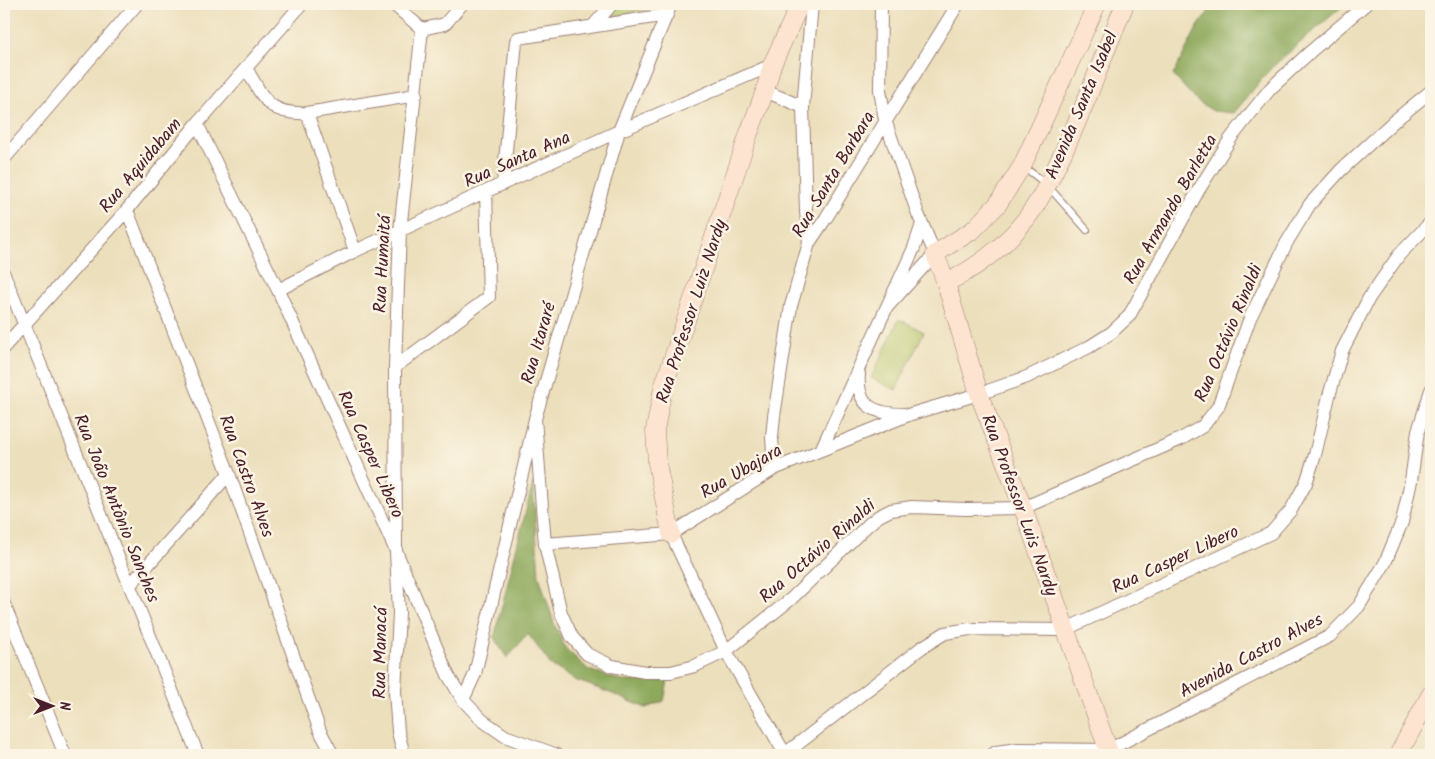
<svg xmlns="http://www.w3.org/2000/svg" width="1435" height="759" font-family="Kalam,sans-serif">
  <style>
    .green { fill: #b2c366; stroke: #7e7148 }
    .forest { fill: #8da95b; stroke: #6c6443 }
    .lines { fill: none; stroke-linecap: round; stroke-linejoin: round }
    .lane-casing { stroke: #9b7f74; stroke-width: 8 }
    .street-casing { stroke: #9b7f74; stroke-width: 14 }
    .secondary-casing { stroke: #9b7f74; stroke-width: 19 }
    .lane { stroke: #fff; stroke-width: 6 }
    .street { stroke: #fff; stroke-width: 12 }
    .secondary { stroke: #fde4d1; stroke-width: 18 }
    .labels { text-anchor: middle; stroke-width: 5; stroke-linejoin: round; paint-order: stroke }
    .street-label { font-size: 18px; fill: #4a1f2b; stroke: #fcf5e5 }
  </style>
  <rect width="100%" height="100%" fill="#fcf5e5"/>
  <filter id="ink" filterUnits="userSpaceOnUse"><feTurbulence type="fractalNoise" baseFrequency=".02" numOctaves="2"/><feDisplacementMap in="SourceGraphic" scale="10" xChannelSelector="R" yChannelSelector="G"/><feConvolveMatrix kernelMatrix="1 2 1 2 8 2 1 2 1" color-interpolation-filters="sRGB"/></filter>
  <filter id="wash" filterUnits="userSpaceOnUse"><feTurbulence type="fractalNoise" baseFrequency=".0096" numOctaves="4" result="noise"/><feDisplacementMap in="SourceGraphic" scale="20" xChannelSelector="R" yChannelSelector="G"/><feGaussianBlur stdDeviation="1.12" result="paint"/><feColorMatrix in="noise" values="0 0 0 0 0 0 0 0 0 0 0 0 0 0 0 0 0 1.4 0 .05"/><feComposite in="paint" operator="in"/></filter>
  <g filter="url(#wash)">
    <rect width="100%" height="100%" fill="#ecdfbc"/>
    <path class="green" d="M619,4H658L657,7L608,18Z
      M899,319L924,332L896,390L871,378Z"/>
    <path class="forest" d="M1214,4H1345L1271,68L1234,113L1213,111L1197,101L1173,75L1197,28Z
      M533,482L539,576L555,626L566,649L589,670L622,681H668L664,701L646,708L610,693L575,680L551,665L528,634L507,658L494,638Z"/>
  </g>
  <g filter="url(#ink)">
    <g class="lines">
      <defs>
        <path id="lane" d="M1023,166L1047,185L1087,230"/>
        <path id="street" d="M393,4L422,29
          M881,4L880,90L885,120L918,214L935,254L888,306
          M593,26L612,4
          M422,29L445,24L462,4
          M246,68C264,98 267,115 307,113L416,95
          M765,91L803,107
          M307,113L355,251
          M197,124L278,290L396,551L448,675L463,700L482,720L505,736L557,755
          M4,159L137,4
          M503,184L516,41L518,38L667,15
          M127,210L229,474L320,731L333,755
          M809,243L806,212L803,107L812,4
          M4,274L198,755
          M278,290L355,251L619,131L772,65
          M4,347L127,210L197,124L302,4
          M395,367L489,297L486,192
          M859,374C856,407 875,414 904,414
          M535,419L545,544L561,613L572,637L587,654L612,666L645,672H671L695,666L726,651L791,599L869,524L879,516L891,510L912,507L966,509L1023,508L1181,439L1203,426L1218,407L1250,318L1287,242L1310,204L1341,170L1393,122L1431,91
          M821,450L914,248L922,224
          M774,469L772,437L774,416L791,306L809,243L826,218L958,4
          M671,534L726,651L785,754
          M545,544L671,534L774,469L911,414L979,394L1027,377L1089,347L1111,333L1129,316L1198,191L1231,138L1270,89L1310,52L1366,4
          M130,585L229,474
          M4,604L65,755
          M463,700L475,674L535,419L619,131L671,4
          M404,755L398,732L395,691L399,613L396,551L395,367L400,231L422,29
          M782,755L794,747L921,648L945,633L970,629L1064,630L1271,533L1291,510L1306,483L1315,455L1329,396L1342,351L1369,298L1399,255L1431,222
          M992,755L996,752L1018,749L1108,750L1330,636L1359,606L1385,563L1402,522L1411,481L1418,431L1431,390"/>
        <path id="secondary" d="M1097,4L1022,166L998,204L973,230L935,254L946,283L979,394L1023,508L1110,755
          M946,283C976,268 1005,246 1026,219C1040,201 1050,180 1060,159C1085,109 1103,55 1125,4
          M671,534L657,463L655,430L663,388L749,133L765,91L772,65L800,4
          M1398,755L1431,694"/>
      </defs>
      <use href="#lane" class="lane-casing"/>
      <use href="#street" class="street-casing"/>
      <use href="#secondary" class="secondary-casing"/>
      <use href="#lane" class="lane"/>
      <use href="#street" class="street"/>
      <use href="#secondary" class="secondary"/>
    </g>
  </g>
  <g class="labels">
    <g class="street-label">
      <text transform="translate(1081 105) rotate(-67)" y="6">Avenida Santa Isabel</text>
      <text transform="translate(517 159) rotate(-24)" y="6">Rua Santa Ana</text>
      <text transform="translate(140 165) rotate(-50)" y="6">Rua Aquidabam</text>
      <text transform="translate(833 174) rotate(-59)" y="6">Rua Santa Barbara</text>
      <text transform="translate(1170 209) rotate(-60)" y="6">Rua Armando Barletta</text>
      <text transform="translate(382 264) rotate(-87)" y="6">Rua Humaitá</text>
      <text transform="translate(691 311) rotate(-72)" y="6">Rua Professor Luiz Nardy</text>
      <text transform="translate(1228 333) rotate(-67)" y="6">Rua Octávio Rinaldi</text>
      <text transform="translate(538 343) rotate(-74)" y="6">Rua Itararé</text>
      <text transform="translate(371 454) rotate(66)" y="6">Rua Casper Libero</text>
      <text transform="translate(741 471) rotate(-30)" y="6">Rua Ubajara</text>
      <text transform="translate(247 476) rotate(70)" y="6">Rua Castro Alves</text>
      <text transform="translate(1020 505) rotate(70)" y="6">Rua Professor Luis Nardy</text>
      <text transform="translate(117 508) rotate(68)" y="6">Rua João Antônio Sanches</text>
      <text transform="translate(817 551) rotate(-41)" y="6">Rua Octávio Rinaldi</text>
      <text transform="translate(1175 559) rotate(-25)" y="6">Rua Casper Libero</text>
      <text transform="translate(380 653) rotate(-89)" y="6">Rua Manacá</text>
      <text transform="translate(1251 655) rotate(-28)" y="6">Avenida Castro Alves</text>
    </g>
  </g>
  <rect width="1435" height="759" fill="none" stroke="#fcf5e5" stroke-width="20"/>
  <g transform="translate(52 706) rotate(90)" stroke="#fcf5e5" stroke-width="4" paint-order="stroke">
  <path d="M0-4L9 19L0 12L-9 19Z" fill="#4a1f2b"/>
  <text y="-8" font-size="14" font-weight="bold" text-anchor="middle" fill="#4a1f2b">N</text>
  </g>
</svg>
